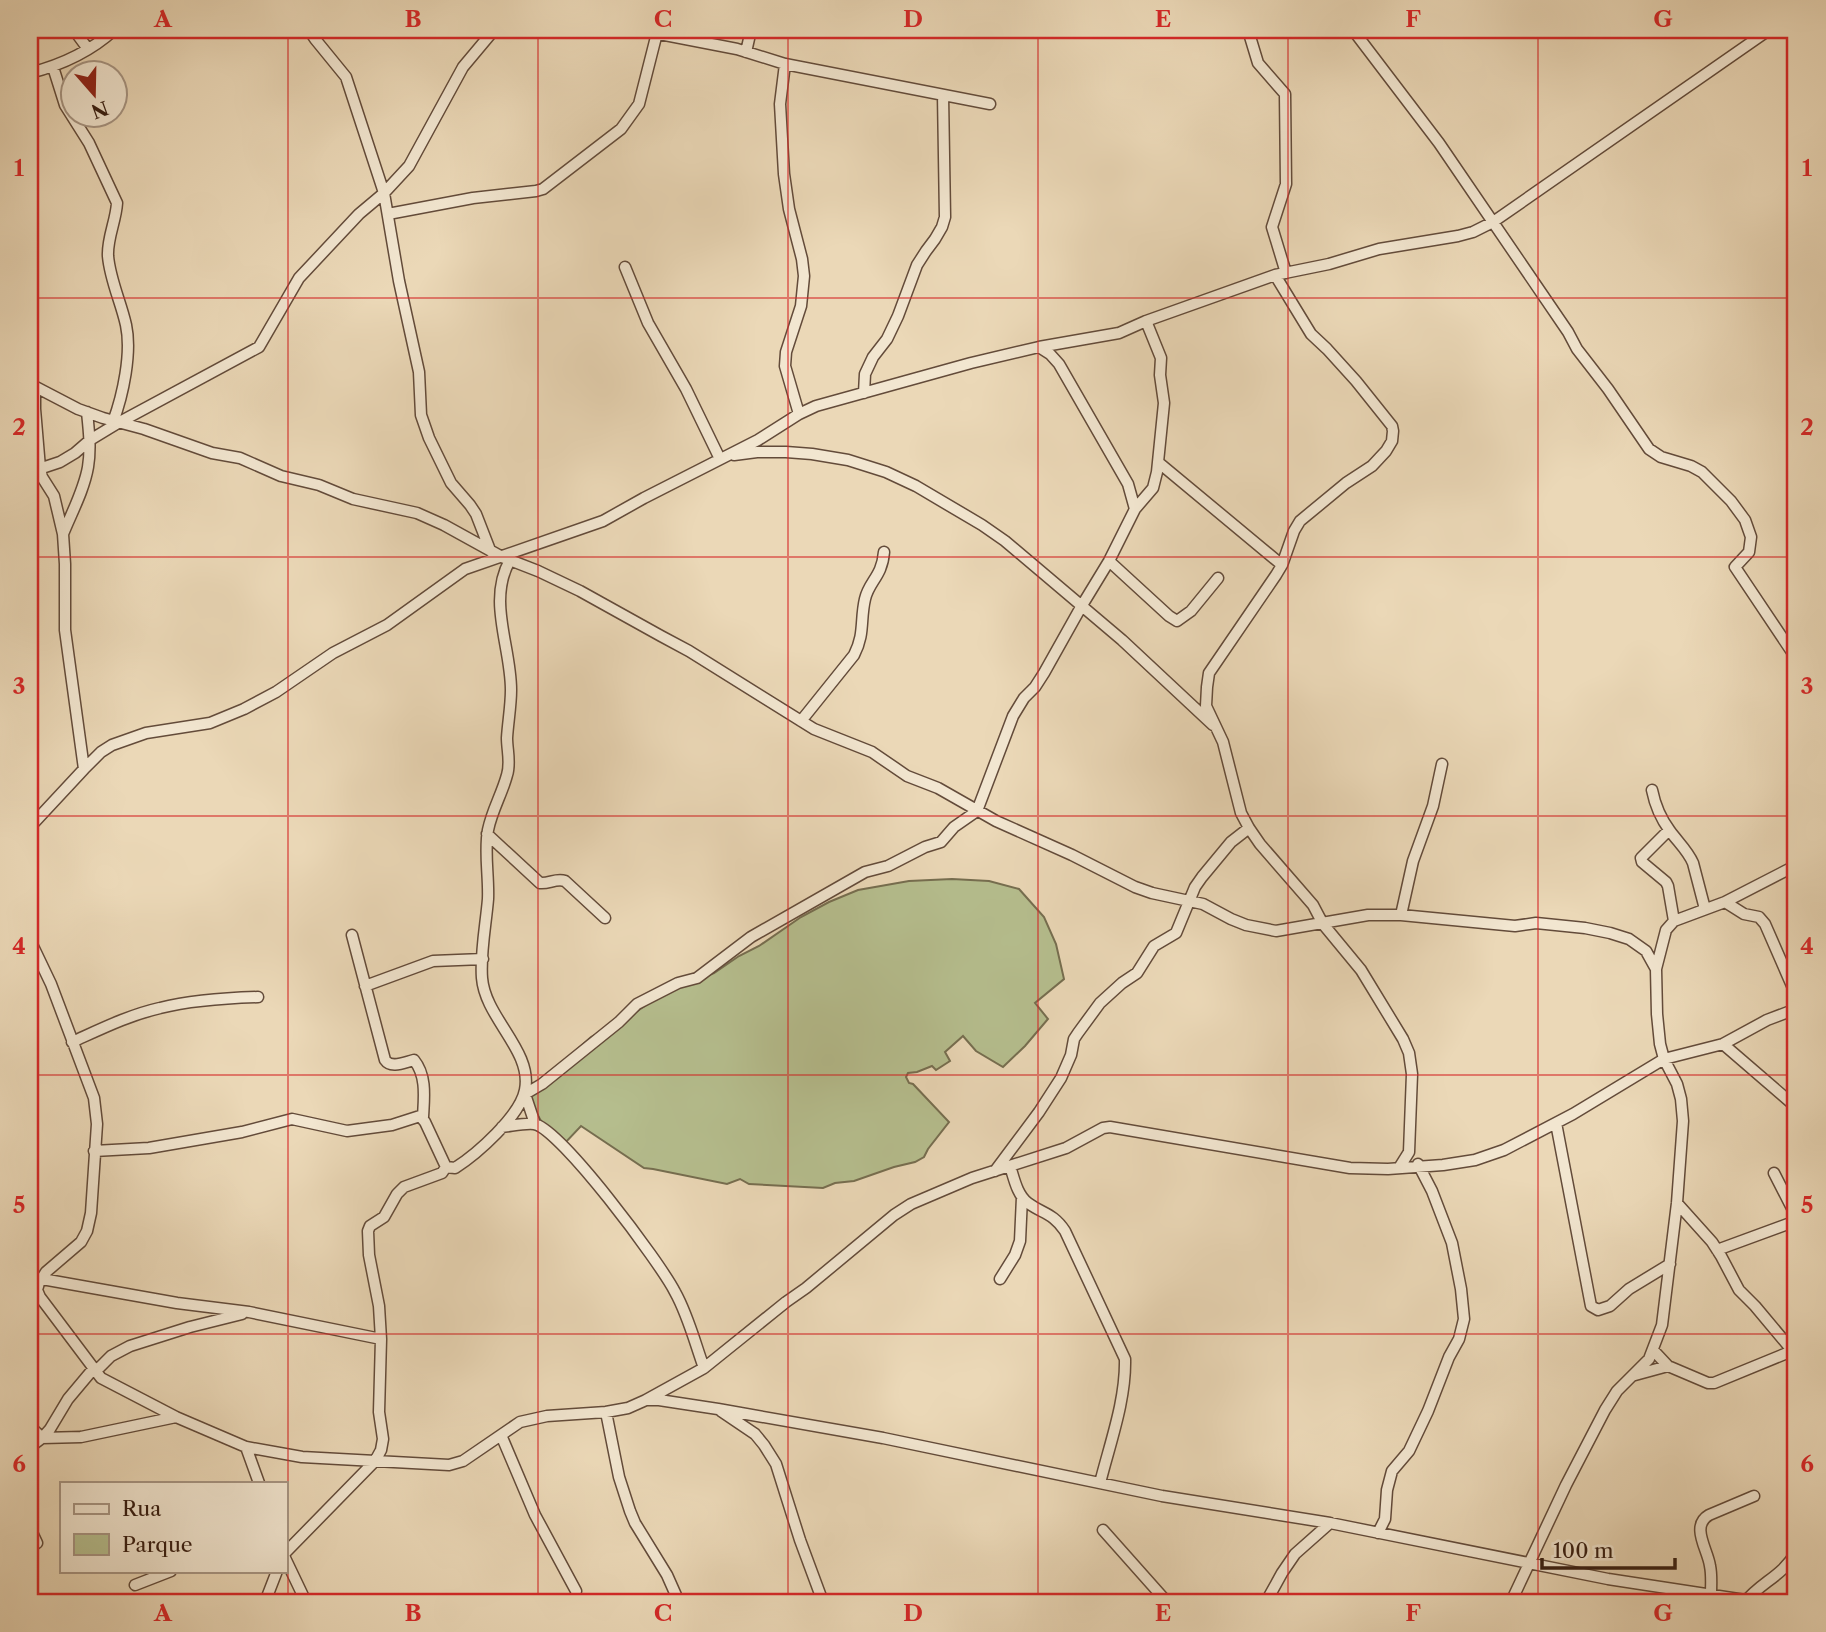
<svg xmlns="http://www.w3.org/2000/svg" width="1826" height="1632" font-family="'Libre Caslon Text',serif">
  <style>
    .green { fill: #b6bf8f; stroke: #766e50; stroke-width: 2 }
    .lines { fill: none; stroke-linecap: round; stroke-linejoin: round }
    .minor-casing { stroke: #634b3a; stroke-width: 13 }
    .minor { stroke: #f2e6d0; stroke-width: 10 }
    .grid { fill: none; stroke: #d62828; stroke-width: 2; stroke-opacity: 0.55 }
    .neatline { fill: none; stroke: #d62828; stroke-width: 2.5 }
    .grid-label { font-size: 23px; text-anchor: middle; font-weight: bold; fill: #d62828 }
  </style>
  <rect width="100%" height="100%" fill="#ebd8b7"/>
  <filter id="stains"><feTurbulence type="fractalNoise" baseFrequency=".00286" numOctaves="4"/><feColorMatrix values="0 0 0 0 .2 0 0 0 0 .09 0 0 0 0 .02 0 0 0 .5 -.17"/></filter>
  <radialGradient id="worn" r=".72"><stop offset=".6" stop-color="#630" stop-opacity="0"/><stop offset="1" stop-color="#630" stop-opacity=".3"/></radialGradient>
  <path class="green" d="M952,879L989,881L1019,889L1044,917L1056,944L1064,979L1035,1003L1048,1019L1025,1046L1003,1067L976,1051L963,1036L945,1052L950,1061L936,1070L932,1066L917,1072L908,1073L906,1077L909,1083L913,1084L949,1122L928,1149L924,1157L915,1162L894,1167L854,1181L835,1183L823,1188L749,1184L740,1179L727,1184L653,1169L644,1168L581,1126L565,1143C540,1123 539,1122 529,1092L591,1037L627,1018L664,993L714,973L739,956L759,946L801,917L829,902L858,890L909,881Z"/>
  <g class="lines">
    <defs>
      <path id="minor" d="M74,30L88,49
        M309,30L315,39L346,77L384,193L399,281L419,372L421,415L429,438L451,483L470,505L476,514L490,550
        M639,30L737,49L785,64L990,104
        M1248,30L1258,63L1285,94L1286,184L1272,227L1286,273
        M1353,30L1439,143L1568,332L1577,349L1608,389L1649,449L1661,457L1691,466L1702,472L1731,501L1745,520L1751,537L1749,552L1735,567L1796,658
        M746,52L751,30
        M785,64L780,104L784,174L789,209L802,259L804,276L801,306L786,352L785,366L799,414
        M53,67L65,105L89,143L117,203C116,221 107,238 108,256C110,280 121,302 126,325C132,353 123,395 113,422
        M30,73C61,65 90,52 114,30
        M388,214L473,198L536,191L543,189L621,129L639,104L657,33
        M625,267L648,323L686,389L720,459
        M1275,275L1311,334L1327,349L1356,381L1392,426L1393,431L1392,441L1386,451L1372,466L1346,483L1300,521L1294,531L1282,565L1276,575L1209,673L1207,687L1206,706L1223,742L1241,813L1249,828L1260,844L1313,905L1323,924L1361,970L1403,1039L1409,1053L1412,1074L1409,1152L1399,1168
        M1039,347L1050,354L1059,364L1128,484L1135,509
        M30,384L78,409L103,418L144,429L212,453L240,458L281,476L319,485L353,499L417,513L444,525L502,557L538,571L580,591L661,636L689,651L814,729L872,752L907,776L938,788L996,821L1072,855L1135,887L1152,893L1203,904L1231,919L1246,925L1276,931L1368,915H1401L1515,926L1536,923L1585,928L1610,933L1629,939L1646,951L1656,969
        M35,387V409L40,468L42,477L54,496L63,534L65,564V630L84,769
        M864,393L865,374L873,357L887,339L898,316L917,265L926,251L935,239L942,227L945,217L943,95
        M734,455L757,452H786L812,454L848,460L886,472L916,486L982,525L1005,541L1122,640L1213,725
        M1158,462L1282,565
        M30,472L60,462L75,453L90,440L118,423L259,347L299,278L359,214L384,193L409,166L463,67L494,30
        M63,534C72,512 84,490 88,467C91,448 89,431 87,412
        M1109,561L1169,616L1177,621L1191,611L1218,578
        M801,721L854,655C865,634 860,620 865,599C869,581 882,577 884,552
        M1652,790C1655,805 1661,819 1670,831C1678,842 1688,851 1693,863L1705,909
        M30,827L84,769L101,752L112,745L146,733L210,723L244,709L276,692L333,653L387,625L465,569L603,521L644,498L758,440L799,414L816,406L971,363L1039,347L1119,333L1146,321L1275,275L1329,264L1379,249L1458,236L1473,232L1493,222L1769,30
        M1669,830L1641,858L1642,862L1666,882L1668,886L1674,921
        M487,834L540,883C549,884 556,878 565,881L605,918
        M1725,902L1744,914L1759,917L1765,924L1796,995
        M1401,915L1413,861L1433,806L1442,764
        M352,935L385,1060C391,1069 405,1062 414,1060C427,1076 424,1098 423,1117
        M30,940L51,984L94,1098L97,1124L91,1213L87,1231L81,1242L46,1272L39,1283L37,1290L40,1297L101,1378L176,1417L246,1447L302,1457L449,1465L463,1461L520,1422L547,1416L606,1412L628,1408L646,1400H659L718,1409L883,1438L1162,1496L1330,1523L1608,1579L1758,1602
        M365,986L433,961L483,959
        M72,1042C101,1029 129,1015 160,1008C192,1000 225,998 258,997
        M1723,1044L1796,1107
        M1556,1123L1591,1306L1598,1310L1610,1306L1629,1289L1670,1264
        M535,1124L525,1094L542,1084L619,1022L637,1004L678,983L697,978L751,937L865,872L888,866L925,847L941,842L954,827L977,811L1013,716L1024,698L1035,687L1044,673L1081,607L1109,561L1135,509L1153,488L1157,472L1164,403L1160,375L1161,358L1146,321
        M502,1127C512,1126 524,1123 534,1124C560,1128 661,1264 675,1292C688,1315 695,1343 704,1368
        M94,1151L149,1148L242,1132L292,1119L347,1131L392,1125L420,1116L425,1122L446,1167
        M1010,1166C1014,1178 1017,1195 1028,1203C1043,1214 1053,1213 1065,1231L1125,1359C1126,1400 1110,1443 1100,1483
        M995,1171L1039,1112L1061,1078L1071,1055L1074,1039L1078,1033L1100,1003L1122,983L1137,973L1154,946L1176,933L1195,887L1202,877L1231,842L1249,828
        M1774,1173L1796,1216
        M1677,1203L1712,1242L1721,1256L1739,1290L1755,1306L1796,1355
        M1717,1250L1796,1221
        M42,1279L177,1303L249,1312L381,1339
        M1000,1279L1015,1255L1020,1241L1022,1197
        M1653,1350L1668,1366L1708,1383H1714L1792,1351
        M96,1371L111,1356L130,1346L190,1327L242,1314
        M1635,1375L1668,1366
        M646,1400L704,1368L786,1302L806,1288L894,1215L911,1204L972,1178L1066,1148L1103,1128L1110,1127L1350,1168L1388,1169L1443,1165L1475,1160L1504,1150L1573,1114L1664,1059L1723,1044L1767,1020L1796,1009
        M721,1411L755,1434L764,1445L776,1464L800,1540L823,1602
        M606,1412L619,1477L630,1511L635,1523L667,1575L679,1602
        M30,1426L42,1438L50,1429L68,1399L94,1368
        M501,1435L535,1515L576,1591
        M30,1447L42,1438L81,1437L176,1417
        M246,1447L259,1483
        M30,1528L37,1543
        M1103,1530L1167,1602
        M1378,1533L1385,1519L1387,1490L1392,1471L1409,1451L1428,1411L1449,1357L1459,1339L1464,1319L1461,1289L1452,1243L1432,1191L1418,1164
        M285,1553L375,1461L381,1450L383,1439L379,1412L381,1339L379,1306L369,1255L368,1231L370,1226L384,1217L397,1194L404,1187L442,1173L446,1167L455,1168C477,1154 520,1116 525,1090C533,1051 485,1018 482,978C480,953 486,924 488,899C489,876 484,852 488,830C492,810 502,794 507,775C511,763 507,750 507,738C508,722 511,706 511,690C511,646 487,601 510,560
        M285,1558L306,1602
        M135,1585L171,1571
        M1711,1595C1711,1585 1712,1575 1710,1566C1708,1550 1690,1526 1709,1515L1754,1496
        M265,1602L277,1571
        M1266,1602L1282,1573L1295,1554L1330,1523
        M1511,1602L1566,1485L1605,1410L1617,1391L1649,1359L1662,1325L1677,1203L1683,1121L1681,1099L1677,1084L1664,1059L1660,1044L1657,1014L1656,969L1666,930L1674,921L1725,902L1793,867
        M1745,1602C1762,1581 1782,1577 1796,1552"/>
    </defs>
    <use href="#minor" class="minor-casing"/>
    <use href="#minor" class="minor"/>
  </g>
  <path class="grid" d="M288,30V1602M538,30V1602M788,30V1602M1038,30V1602M1288,30V1602M1538,30V1602M30,298H1796M30,557H1796M30,816H1796M30,1075H1796M30,1334H1796"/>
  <rect width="1826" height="1632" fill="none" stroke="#ebd8b7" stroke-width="77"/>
  <rect x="60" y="1482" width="228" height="91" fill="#f2e6d0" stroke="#a79583" stroke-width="2"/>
  <rect x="74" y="1504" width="35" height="10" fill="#f2e6d0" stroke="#a79583" stroke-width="2"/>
  <text x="122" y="1516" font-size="21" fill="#361c10">Rua</text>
  <rect x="74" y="1534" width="35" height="21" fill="#b6bf8f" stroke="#a79583" stroke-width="2"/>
  <text x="122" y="1552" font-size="21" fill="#361c10">Parque</text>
  <g transform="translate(94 94) rotate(160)"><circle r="33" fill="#f2e6d0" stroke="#a79583" stroke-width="2"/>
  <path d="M0-5L12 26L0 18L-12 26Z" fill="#8f2418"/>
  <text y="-10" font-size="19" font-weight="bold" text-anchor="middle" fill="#361c10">N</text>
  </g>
  <path d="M1542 1558v10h133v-10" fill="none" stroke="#361c10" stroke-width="3.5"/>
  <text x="1553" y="1558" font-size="21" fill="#361c10" stroke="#f2e6d0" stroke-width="5" paint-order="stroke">100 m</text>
  <rect x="38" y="38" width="1749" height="1556" class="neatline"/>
  <g class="grid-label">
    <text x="163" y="27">A</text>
    <text x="413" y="27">B</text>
    <text x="663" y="27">C</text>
    <text x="913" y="27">D</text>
    <text x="1163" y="27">E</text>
    <text x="1413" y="27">F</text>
    <text x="1663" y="27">G</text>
    <text x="19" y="176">1</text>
    <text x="1807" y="176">1</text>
    <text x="19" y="435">2</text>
    <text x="1807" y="435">2</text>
    <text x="19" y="694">3</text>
    <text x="1807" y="694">3</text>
    <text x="19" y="954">4</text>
    <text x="1807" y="954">4</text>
    <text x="19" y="1213">5</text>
    <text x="1807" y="1213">5</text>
    <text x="19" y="1472">6</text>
    <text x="1807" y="1472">6</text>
    <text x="163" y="1621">A</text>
    <text x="413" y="1621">B</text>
    <text x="663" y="1621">C</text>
    <text x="913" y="1621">D</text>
    <text x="1163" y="1621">E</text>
    <text x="1413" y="1621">F</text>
    <text x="1663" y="1621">G</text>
  </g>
  <rect width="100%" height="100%" filter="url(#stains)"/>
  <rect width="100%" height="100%" fill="url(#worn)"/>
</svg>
